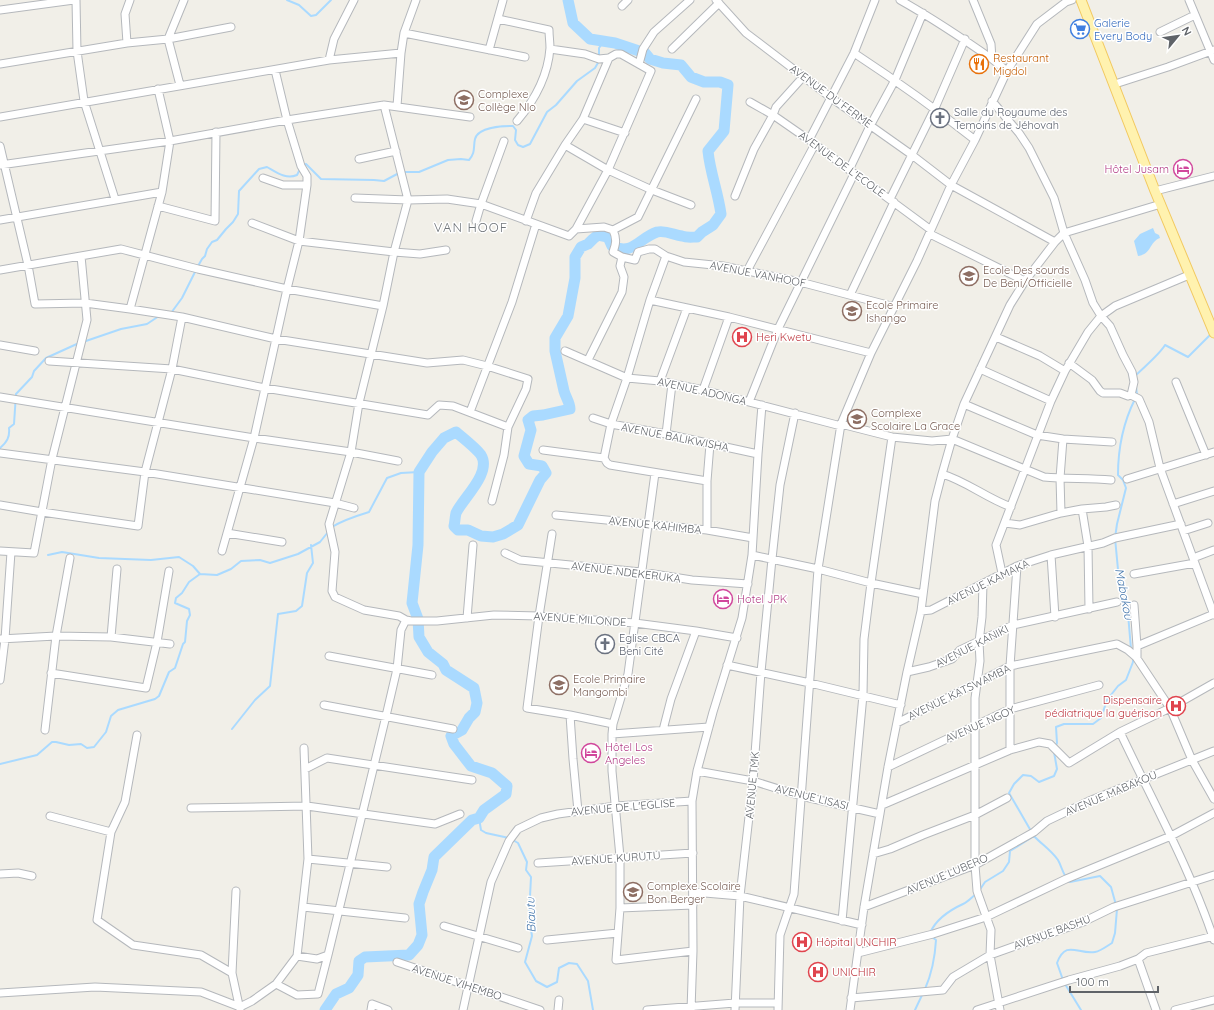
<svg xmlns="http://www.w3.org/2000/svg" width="1214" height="1010" font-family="Quicksand,sans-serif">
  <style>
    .water { fill: #aadaff }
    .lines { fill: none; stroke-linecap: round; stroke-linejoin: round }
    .stream { stroke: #aadaff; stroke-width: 2 }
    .river { stroke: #aadaff; stroke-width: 11 }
    .minor-casing { stroke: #b5b8bc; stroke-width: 9 }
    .major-casing { stroke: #f2c960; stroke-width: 11 }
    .minor { stroke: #fff; stroke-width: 7 }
    .major { stroke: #fff2af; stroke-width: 9 }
    .labels { text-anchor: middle; stroke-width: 3; stroke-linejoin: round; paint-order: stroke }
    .shop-label { font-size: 11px; fill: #366cbe; stroke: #fff; text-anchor: start }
    .food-label { font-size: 11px; fill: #c56008; stroke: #fff; text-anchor: start }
    .education-label { font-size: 11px; fill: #785e54; stroke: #fff; text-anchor: start }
    .street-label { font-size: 11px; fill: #5f6368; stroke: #fff }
    .worship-label { font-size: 11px; fill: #5b616d; stroke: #fff; text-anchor: start }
    .hotel-label { font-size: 11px; fill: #b23c85; stroke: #fff; text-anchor: start }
    .health-label { font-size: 11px; fill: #be3a42; stroke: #fff; text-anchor: start }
    .water-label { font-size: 12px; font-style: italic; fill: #4174aa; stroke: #fff }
    .quarter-label { font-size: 13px; letter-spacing: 1px; fill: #70757a; stroke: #fff }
  </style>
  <rect width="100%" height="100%" fill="#f1efe8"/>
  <path class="water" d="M1153,228L1155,233L1159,235L1160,238C1149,242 1152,254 1138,256L1134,241L1140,234Z"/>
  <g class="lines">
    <path class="stream" d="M287,0L299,5L311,16L316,15L331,0
      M599,57V48L604,41
      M302,165L306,164L321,179L374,180L384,181L399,173
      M403,172H419L448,160L461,159L469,160C476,152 473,147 475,139C478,127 503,126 513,126L516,130L515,140L518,145L523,147L530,144L547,112L556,105L577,81L595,68L599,61
      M198,266L202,259L205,256L207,249L212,242L217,240L226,229L233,222L238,214L239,191L259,169L267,167C276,172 286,180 297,175L300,169
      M171,313L182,298L196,270
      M83,342L121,329L147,324L159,316
      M1135,376C1144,367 1159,355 1165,345L1188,357L1211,334
      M1136,386L1137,395
      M0,448C7,442 10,437 9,428L14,424L16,394L32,377L34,371L46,358L79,343
      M332,527C343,520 356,516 369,512L387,478L401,473L419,472
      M48,555L62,552L99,558L151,560L179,557L193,566L200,574
      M1131,649L1127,602L1119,580L1115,538L1117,524L1126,488L1123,480L1118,475C1118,448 1123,423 1135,399
      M232,729L255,700L270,686L278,614L296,611L302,606L307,573L313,563L311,545
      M1055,748L1057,743L1056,727L1064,724H1093L1101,718L1107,700L1118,686L1126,680L1133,662V658
      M0,764L37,755L52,742H56L69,745L81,744L87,748L94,747L106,732L111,716L118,710L155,699L159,696L169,672L175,668L183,644L185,642L187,621L190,615L189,609L175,603L176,598L182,593L189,582L200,574L217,575L231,569L241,561L260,560L270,563L298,554L320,542L328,532
      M479,818L481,830L486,833L509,838
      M1031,831L1009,793L1014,784L1023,775L1031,776L1039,782L1054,776L1057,769L1054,752
      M1033,835C1041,844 1050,849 1058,860C1062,867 1063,876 1070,882L1100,876L1111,887L1116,905
      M513,840L518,843L527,862L526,870L531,877L529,916L532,936L525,962L536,981L547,987L557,982L559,968L569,963L577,964L588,981L593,1010
      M979,891L985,882L1003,871L1009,862L1010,851L1034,836
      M930,933C936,919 950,910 963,904C968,902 972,897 976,894
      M1063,980L1057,963C1066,939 1078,955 1095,952C1101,951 1107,946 1112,943L1115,933L1117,909
      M1065,984L1081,1010
      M925,989C932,973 935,957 936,940L932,937
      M326,1010V1009
      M915,1010L923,993"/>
    <path class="river" d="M325,1010L336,994L349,988L358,975L359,961L365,957L409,955L418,945L422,935L419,904L423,892L432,870L434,857L472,820L479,818L484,810L506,794L507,786L492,773L471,766L454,744L451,736L462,730L469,718L475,712L477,703L474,688L446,670L443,664L428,652L419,637L418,619L412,603L418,545L419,472L432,452L444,438L456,432C463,438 476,448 481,455C492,473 463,498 456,513C455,517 455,522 454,526L458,530H468L481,536L493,537L503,534L518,525L540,480L546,473L542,466L529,464L524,456L531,430L528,420L533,416L543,415L570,409C570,403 566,398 564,391L555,351V338L568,316L575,278V257L581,247L588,244L593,239L598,235L608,237L612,246C633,256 639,238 657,232C666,230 674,235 682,236C687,238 692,237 697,237L702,232L713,225L721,214C718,192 710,172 708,151L724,131L728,85L720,82H704L691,77L681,65L663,63L650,59L645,53L615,43L590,39L573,23L568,0"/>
    <defs>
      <path id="minor" d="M76,0L77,51L84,101L115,199
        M716,0L746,33L830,97L912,155L951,185L1055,242
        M900,0C932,18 962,38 992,59
        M973,0L991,44L992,59L1007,71
        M1189,0L1214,60
        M622,6L628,0
        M0,10L74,0
        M498,19L549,30C549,36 550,42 550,48C548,76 534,101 517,121
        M1160,32L1195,15
        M404,33L525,57
        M127,43L125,14L130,0
        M550,49L585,54L599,59L609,58L616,54H621L651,71L608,170L576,229
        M672,49L719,3
        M489,50L503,0
        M854,53C895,80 936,109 975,140
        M329,60L334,39L354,0
        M0,64L127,43L168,39L231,27
        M639,64L643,49L654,32L690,0
        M1115,84L1168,67L1214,50
        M180,85L168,39L184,0
        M992,101L1019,133L1029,148L1054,198L1064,233L1085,280L1093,303L1101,316L1110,326L1123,355L1132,372L1134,382L1131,395L1139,399L1149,422L1160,468L1214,615
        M750,102L773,115L809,140L931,230
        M384,105L408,200L394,252L383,306L359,403L351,452L329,524L335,552L332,591L335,597L364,610L399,616L406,620L411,621H437L494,615L539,616L635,623L696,631L737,638
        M397,106L401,53L404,33L416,0
        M0,117L329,60L401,53
        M583,119L625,133
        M809,140L854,53L875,0
        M565,145L608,170L652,190L691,205
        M0,146L28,265L35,304L85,303L130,309L182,317L276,339L427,363L463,360L487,366L528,379L526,389L508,427L504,455L492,501
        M359,159L396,151
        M0,165L170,141L287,120L384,105L470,117
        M849,170L870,126L895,80L923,13
        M263,178L283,185H307
        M1155,191L1214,176
        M735,196L754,149L773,115L776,107L803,77
        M355,198L408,200L447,199L481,204L569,236L576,229L604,227L613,230C617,239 616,244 613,252L622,257L635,260L638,252L649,249H655L666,256L684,262L723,266L800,282L895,307
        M890,199L935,108L965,39
        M158,206L215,221L216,132
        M0,220L162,192
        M476,221L481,204L504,141
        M526,221L536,193L565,145L583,119L609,58
        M252,223L299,241L394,252L420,254L446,250
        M613,230L638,217L696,99
        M930,234L1025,281
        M0,270L121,249L198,269L287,289L383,306
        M747,271L815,144
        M850,295L894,202
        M650,300L729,317L871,353
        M130,309L162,192L170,141L158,89
        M996,337L1040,356L1065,371
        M0,345L35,351
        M565,351L627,378L660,381L703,390L841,426
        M588,360L622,292L624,277L620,266L622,257
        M49,361L172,369L265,388L428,415L439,405L453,406L508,427
        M1069,363L1092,380L1100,391L1103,393H1120L1128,396L1131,395
        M980,369L1051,401
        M660,381L687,308
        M1176,382L1206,455
        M703,390L729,317
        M0,397L254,438L351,452L398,461
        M749,402L778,329L854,174
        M964,404L1037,435L1063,439L1112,442
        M470,412L512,302L536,224
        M593,418L611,424L666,434L758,454
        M841,424L892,437L932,441L952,439L1044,477C1066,479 1089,478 1111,480
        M666,434L672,384
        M543,450L604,458L611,424L627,378L650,300L666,256
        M0,453L145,472L335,503L354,508
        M604,458L607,463L610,465L707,481
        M655,473L628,674L613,724L612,734V771L620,857V908L616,960L693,951
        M942,474C966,481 986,498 1011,507
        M1127,479L1214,452
        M1173,504L1214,491
        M0,505L42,512L138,526L145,472L172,369L182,317
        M1082,509L1088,546L1089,609
        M1061,513L1060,478L1063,439
        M556,515L707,530L753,538
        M1005,523L1020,525L1061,513L1082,509L1106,507L1116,505
        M707,530V481L710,444
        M1183,531L1208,523
        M227,533L282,542
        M552,534L539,616L527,708L570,715L613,724
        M0,551L34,553L52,459L87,320L81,256
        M222,551L254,438L287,289L299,241L307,185V176L301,166L287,120L275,70
        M505,553L520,560L641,572L692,580L748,584
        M752,555L818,569L871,583L923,594
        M1051,555L1055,617
        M1193,558L1214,550
        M1002,573L996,545L1051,401L1065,371L1088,332L1101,316L1115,306L1189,275
        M1134,574L1195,563
        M983,584L982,617L979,642L980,661L975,698V865L977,891L991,930L990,955L1000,1010
        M1134,605L1137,646
        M921,611L931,610L1017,566L1051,555L1103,543L1115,538L1181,524
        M467,618L473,545
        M111,637L117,569
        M0,639L56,636L111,637L170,644
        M329,656L432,675
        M1137,658V646L1214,614
        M727,665L810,683L901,705
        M907,672L929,667L952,659L960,650L1013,625L1117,602
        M51,673L146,688L157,642L169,571
        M0,680L5,639L11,552
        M324,705L453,729
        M570,715L573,759L578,811
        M897,723L1010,666L1117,644L1128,650L1136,657L1170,708L1192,760L1214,799
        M45,730L56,636L70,558
        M663,730L671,699L696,631
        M1120,732C1152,800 1190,868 1214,940
        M612,734L709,727
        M137,735L125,802L111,832L97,920L133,945L201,955L232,973L240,1010
        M1010,750V666L1017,566
        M888,767L1010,709L1099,685
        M305,769L327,758L472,780
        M697,771L753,781L801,796L880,814
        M882,805L1010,750L1039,742L1050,744L1069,763L1120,732L1170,708L1214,683
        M191,808L307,806L435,824L460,814
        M50,816L111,832
        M873,854L890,849L923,835L975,815L1007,798
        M308,859L387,867
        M538,863L693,853
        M0,874L18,873L32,876
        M693,892L740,896L862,925
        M303,907L405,918
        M864,907L975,865L1034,832L1047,821L1089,801L1214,751
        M620,908L693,905
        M842,921L863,695L864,639L871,583L892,437
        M444,926L518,948
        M547,940L618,933
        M858,953L933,934L986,917L1066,879L1171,836L1214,813
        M297,956L308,859L304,748
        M1138,959L1156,1010
        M397,962L540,1010
        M232,973L236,891
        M276,984L297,995L318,994L328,955
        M0,993L95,987L201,992L240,1007L252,1001L276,984L297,956L317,959L328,955L386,716L397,669L401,630L406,620
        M851,998L943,990L953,977L990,955L1083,922L1114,907L1214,875
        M371,1010L372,1004L388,1010
        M463,1010L491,882L509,841L518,829L541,818L558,814L616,806L692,801
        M558,1010L559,1000
        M647,1010L735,1003H778
        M691,1010L693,951L692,801L697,771L713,712L742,618L752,555L758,454L762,405
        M735,1010L740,896L753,781L761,672L772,559L780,485L795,413
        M778,1010L780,935L794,894L818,569L841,424L871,353L917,261L951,185L975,140L1007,71L1037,24L1066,2L1072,0
        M850,1010L864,907L888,767L907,672L921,611L935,501L942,474L952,439L964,404L1010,305L1025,281L1055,242L1064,233L1161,204
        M977,1010L1069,980L1120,966L1138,959L1146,953L1214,936
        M1175,1010L1214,1000"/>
      <path id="major" d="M1081,0L1155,191L1214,333"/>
    </defs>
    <use href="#minor" class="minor-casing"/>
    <use href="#major" class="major-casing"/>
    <use href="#minor" class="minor"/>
    <use href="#major" class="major"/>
  </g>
  <defs>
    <symbol id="supermarket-ring" viewBox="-11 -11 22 22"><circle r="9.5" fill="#fff" stroke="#3f7fe0" stroke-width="1.5"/><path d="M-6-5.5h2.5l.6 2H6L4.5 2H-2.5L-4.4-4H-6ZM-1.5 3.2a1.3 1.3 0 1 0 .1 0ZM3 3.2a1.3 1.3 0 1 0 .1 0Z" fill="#3f7fe0"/></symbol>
    <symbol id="restaurant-ring" viewBox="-11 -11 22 22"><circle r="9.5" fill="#fff" stroke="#e8710a" stroke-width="1.5"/><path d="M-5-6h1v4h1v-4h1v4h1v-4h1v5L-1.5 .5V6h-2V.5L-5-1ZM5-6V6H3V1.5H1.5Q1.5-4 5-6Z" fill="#e8710a"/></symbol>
    <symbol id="school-ring" viewBox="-11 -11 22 22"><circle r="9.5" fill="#fff" stroke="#8d6e63" stroke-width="1.5"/><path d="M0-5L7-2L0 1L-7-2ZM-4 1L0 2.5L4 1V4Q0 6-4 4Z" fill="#8d6e63"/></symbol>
    <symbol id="church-ring" viewBox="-11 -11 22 22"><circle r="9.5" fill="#fff" stroke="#6b7280" stroke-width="1.5"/><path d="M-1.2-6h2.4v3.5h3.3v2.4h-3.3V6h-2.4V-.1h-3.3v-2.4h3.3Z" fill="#6b7280"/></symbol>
    <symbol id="hotel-ring" viewBox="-11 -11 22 22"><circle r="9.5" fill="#fff" stroke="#d1479c" stroke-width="1.5"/><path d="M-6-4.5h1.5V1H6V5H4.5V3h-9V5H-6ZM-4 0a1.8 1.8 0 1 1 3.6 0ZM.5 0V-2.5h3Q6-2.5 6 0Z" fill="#d1479c"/></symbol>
    <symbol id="hospital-ring" viewBox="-11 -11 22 22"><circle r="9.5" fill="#fff" stroke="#e0444e" stroke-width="1.5"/><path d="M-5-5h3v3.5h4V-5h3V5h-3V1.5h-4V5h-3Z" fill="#e0444e"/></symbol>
  </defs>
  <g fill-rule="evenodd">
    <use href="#supermarket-ring" x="1069" y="18" width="22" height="22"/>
    <use href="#restaurant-ring" x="968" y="53" width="22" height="22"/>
    <use href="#school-ring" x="453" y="89" width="22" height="22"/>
    <use href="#church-ring" x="929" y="107" width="22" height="22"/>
    <use href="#hotel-ring" x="1172" y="158" width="22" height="22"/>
    <use href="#school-ring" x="958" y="265" width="22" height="22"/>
    <use href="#school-ring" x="841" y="300" width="22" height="22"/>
    <use href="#hospital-ring" x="731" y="326" width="22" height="22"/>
    <use href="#school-ring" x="846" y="408" width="22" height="22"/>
    <use href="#hotel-ring" x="712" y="588" width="22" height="22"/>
    <use href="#church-ring" x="594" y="633" width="22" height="22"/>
    <use href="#school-ring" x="548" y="674" width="22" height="22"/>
    <use href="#hospital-ring" x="1165" y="695" width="22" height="22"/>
    <use href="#hotel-ring" x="580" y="742" width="22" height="22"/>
    <use href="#school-ring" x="622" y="881" width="22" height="22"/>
    <use href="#hospital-ring" x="791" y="931" width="22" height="22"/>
    <use href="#hospital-ring" x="807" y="961" width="22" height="22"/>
  </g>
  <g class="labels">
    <g class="shop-label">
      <text x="1094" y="27">Galerie<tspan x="1094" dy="13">Every Body</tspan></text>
    </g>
    <g class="food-label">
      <text x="993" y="62">Restaurant<tspan x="993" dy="13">Migdol</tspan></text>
    </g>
    <g class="education-label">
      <text x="478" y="98">Complexe<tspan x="478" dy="13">Collège Nlo</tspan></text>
      <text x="983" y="274">Ecole Des sourds<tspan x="983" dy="13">De Beni/Officielle</tspan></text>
      <text x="866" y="309">Ecole Primaire<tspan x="866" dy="13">Ishango</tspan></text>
      <text x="871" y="417">Complexe<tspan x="871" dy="13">Scolaire La Grace</tspan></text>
      <text x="573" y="683">Ecole Primaire<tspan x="573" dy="13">Mangombi</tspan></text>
      <text x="647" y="890">Complexe Scolaire<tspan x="647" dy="13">Bon Berger</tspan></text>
    </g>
    <g class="street-label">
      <text transform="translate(831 96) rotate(36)" y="4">AVENUE DU FERME</text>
      <text transform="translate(842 164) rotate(36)" y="4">AVENUE DE L'ECOLE</text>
      <text transform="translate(758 274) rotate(11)" y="4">AVENUE VANHOOF</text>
      <text transform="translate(702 391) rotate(13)" y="4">AVENUE ADONGA</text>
      <text transform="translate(675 437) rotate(11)" y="4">AVENUE BALIKWISHA</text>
      <text transform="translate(655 525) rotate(6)" y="4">AVENUE KAHIMBA</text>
      <text transform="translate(626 572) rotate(7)" y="4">AVENUE NDEKERUKA</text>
      <text transform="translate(988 582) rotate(-26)" y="4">AVENUE KAMAKA</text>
      <text transform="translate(580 619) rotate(4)" y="4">AVENUE MILONDE</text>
      <text transform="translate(972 646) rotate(-27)" y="4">AVENUE KANIKI</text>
      <text transform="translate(959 692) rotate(-26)" y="4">AVENUE KATSWAMBA</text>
      <text transform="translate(980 724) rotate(-24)" y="4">AVENUE NGOY</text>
      <text transform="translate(752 785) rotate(-85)" y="4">AVENUE TMK</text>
      <text transform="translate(1111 793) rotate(-23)" y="4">AVENUE MABAKOU</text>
      <text transform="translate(812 797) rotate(14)" y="4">AVENUE LISASI</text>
      <text transform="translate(623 807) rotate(-5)" y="4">AVENUE DE L'EGLISE</text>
      <text transform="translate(616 858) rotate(-4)" y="4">AVENUE KURUTU</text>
      <text transform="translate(947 874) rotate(-23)" y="4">AVENUE LUBERO</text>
      <text transform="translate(1052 932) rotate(-20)" y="4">AVENUE BASHU</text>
      <text transform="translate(457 982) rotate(18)" y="4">AVENUE VIHEMBO</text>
    </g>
    <g class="worship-label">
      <text x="954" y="116">Salle du Royaume des<tspan x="954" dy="13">Temoins de Jéhovah</tspan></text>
      <text x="619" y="642">Eglise CBCA<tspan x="619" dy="13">Beni Cité</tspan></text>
    </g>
    <g class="hotel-label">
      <text x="1169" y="173" text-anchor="end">Hôtel Jusam</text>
      <text x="737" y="603">Hotel JPK</text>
      <text x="605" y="751">Hôtel Los<tspan x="605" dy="13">Angeles</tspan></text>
    </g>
    <g class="health-label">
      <text x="756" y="341">Heri Kwetu</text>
      <text x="1162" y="704" text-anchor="end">Dispensaire<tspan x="1162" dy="13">pédiatrique la guérison</tspan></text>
      <text x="816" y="946">Hôpital UNCHIR</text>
      <text x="832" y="976">UNICHIR</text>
    </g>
    <g class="water-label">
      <text transform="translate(1124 594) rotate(79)" y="4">Mabakou</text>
      <text transform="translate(531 915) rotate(-92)" y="4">Biautu</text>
    </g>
    <g class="quarter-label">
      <text x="471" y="232">VAN HOOF</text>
    </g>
  </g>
  <g transform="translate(1178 36) rotate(61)" stroke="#ffffff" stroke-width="3" paint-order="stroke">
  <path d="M0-3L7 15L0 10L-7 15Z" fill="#5f6368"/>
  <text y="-6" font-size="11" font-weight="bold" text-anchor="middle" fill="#5f6368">N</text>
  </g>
  <path d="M1070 986v6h88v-6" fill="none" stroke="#5f6368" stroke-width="2"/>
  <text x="1076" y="986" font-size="12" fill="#5f6368" stroke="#ffffff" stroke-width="3" paint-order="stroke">100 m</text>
</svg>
